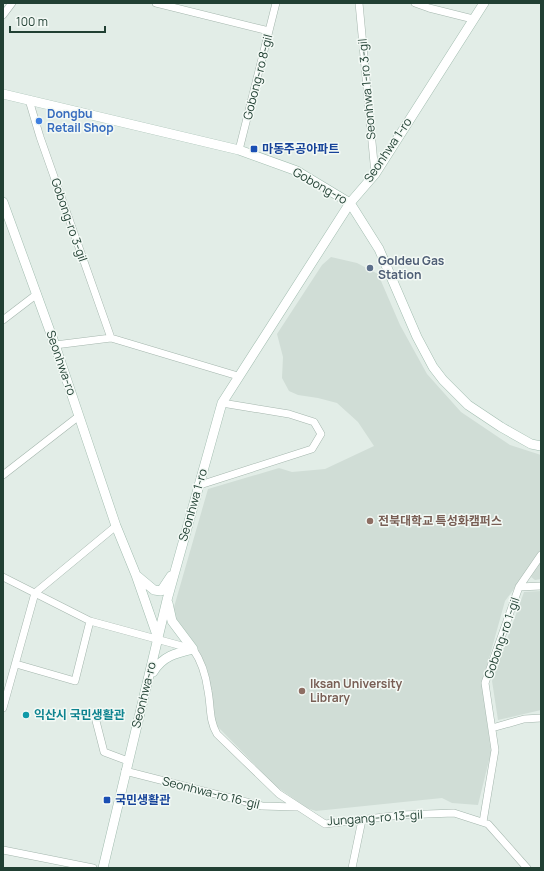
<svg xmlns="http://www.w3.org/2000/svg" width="544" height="871" font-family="Manrope,'Noto Sans KR',sans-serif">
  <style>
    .built { fill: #d0ddd6 }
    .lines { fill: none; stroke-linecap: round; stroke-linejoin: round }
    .street-casing { stroke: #a4b6ad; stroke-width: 8 }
    .secondary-casing { stroke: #a2bdb0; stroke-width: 10 }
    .street { stroke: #fff; stroke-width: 7 }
    .secondary { stroke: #fff; stroke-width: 9 }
    .shop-dot { fill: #3f7fe0; stroke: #f3f9f5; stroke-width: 1.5 }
    .transit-dot { fill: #1a4fb4; stroke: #f3f9f5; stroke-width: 1.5 }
    .service-dot { fill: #5c6f8a; stroke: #f3f9f5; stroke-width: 1.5 }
    .education-dot { fill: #8d6e63; stroke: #f3f9f5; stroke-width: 1.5 }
    .culture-dot { fill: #0f9aa8; stroke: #f3f9f5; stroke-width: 1.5 }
    .labels { text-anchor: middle; stroke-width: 3; stroke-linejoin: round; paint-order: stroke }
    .street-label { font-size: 12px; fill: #214033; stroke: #f3f9f5 }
    .shop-label { font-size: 12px; font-weight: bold; fill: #366cbe; stroke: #f3f9f5; text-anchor: start }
    .transit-label { font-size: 12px; font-weight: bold; fill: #164399; stroke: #f3f9f5; text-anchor: start }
    .service-label { font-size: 12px; font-weight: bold; fill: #4e5e75; stroke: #f3f9f5; text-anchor: start }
    .education-label { font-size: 12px; font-weight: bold; fill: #785e54; stroke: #f3f9f5; text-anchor: start }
    .culture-label { font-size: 12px; font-weight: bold; fill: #0d838f; stroke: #f3f9f5; text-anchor: start }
  </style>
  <rect width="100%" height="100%" fill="#e2ede7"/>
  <path class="built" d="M331,257L357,263L378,274L400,325L427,374L461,412L510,445L541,455V553L505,601L482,684L491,752L478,805L452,803L442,798L316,811L307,808L277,787L214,723L205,664L192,640L172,614L208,489L279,468L292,472L325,469L374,446L358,422L337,403L318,398L298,395L289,391L282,378L283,357L277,334L322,265Z
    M541,561V579L535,580L531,577Z
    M541,591V710L498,720L492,681L524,592Z"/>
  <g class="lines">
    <defs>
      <path id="street" d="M156,3L269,31
        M359,3L375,174
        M415,3L429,8L473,19
        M3,15L12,3
        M29,100L40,137L111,338
        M239,150L276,3
        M3,320L37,294
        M55,345L111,338L238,376
        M3,475L79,416
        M200,485L312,449L321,434L314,422L289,414L222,403
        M3,577L90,621L193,649C202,662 206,676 208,691C211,706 209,721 217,734L279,794L325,824L401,815L454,813L488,824L527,868
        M519,587L541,586
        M16,664L75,681L90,621
        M3,708L35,593L116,526
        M95,717L104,752L128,761
        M492,728L524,719L541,718
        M125,771L262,806L296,807
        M483,822L495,750L485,683L519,587L541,555
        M3,850L93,868
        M352,868L362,820"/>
      <path id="secondary" d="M3,94L239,150L297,171L350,203L379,249L417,337L433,367L443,380L468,405L501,427L531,444L541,446
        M3,202L55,345L116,526L136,575L158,638
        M136,575L154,590L161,591L171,576
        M168,603L172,621L193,649
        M153,672C163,656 176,653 193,649
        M103,868L167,600L222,403L350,203L375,174L484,3"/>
    </defs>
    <use href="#street" class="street-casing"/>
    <use href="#secondary" class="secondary-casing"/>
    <use href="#street" class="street"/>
    <use href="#secondary" class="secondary"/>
  </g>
  <circle class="shop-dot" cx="39" cy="121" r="4"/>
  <g class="transit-dot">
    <rect x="250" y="145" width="8" height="8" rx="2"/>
    <rect x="103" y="796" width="8" height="8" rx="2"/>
  </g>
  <circle class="service-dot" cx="370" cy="268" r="4"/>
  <g class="education-dot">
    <circle cx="370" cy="521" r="4"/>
    <circle cx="302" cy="691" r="4"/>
  </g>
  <circle class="culture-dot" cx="26" cy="715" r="4"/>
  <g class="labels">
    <g class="street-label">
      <text transform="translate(258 77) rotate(-76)" y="4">Gobong-ro 8-gil</text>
      <text transform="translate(367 89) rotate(-95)" y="4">Seonhwa 1-ro 3-gil</text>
      <text transform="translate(388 150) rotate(-56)" y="4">Seonhwa 1-ro</text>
      <text transform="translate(320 186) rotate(30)" y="4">Gobong-ro</text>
      <text transform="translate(69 220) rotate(71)" y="4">Gobong-ro 3-gil</text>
      <text transform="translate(61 363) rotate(71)" y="4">Seonhwa-ro</text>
      <text transform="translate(193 505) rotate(-74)" y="4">Seonhwa 1-ro</text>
      <text transform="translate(502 638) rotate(-71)" y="4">Gobong-ro 1-gil</text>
      <text transform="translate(144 695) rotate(-76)" y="4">Seonhwa-ro</text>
      <text transform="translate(211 793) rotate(14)" y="4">Seonhwa-ro 16-gil</text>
      <text transform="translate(375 818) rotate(-4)" y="4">Jungang-ro 13-gil</text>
    </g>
    <g class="shop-label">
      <text x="47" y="118">Dongbu<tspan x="47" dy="14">Retail Shop</tspan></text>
    </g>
    <g class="transit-label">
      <text x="262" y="153">마동주공아파트</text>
      <text x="115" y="804">국민생활관</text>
    </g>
    <g class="service-label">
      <text x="378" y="265">Goldeu Gas<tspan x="378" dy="14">Station</tspan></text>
    </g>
    <g class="education-label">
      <text x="378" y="525">전북대학교 특성화캠퍼스</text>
      <text x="310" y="688">Iksan University<tspan x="310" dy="14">Library</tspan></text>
    </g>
    <g class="culture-label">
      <text x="34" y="719">익산시 국민생활관</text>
    </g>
  </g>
  <rect width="544" height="871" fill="none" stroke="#214033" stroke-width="8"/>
  <path d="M10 26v6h95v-6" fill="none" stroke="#214033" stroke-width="2"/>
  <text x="16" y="26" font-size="12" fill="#214033" stroke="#f3f9f5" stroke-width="3" paint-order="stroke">100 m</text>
</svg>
